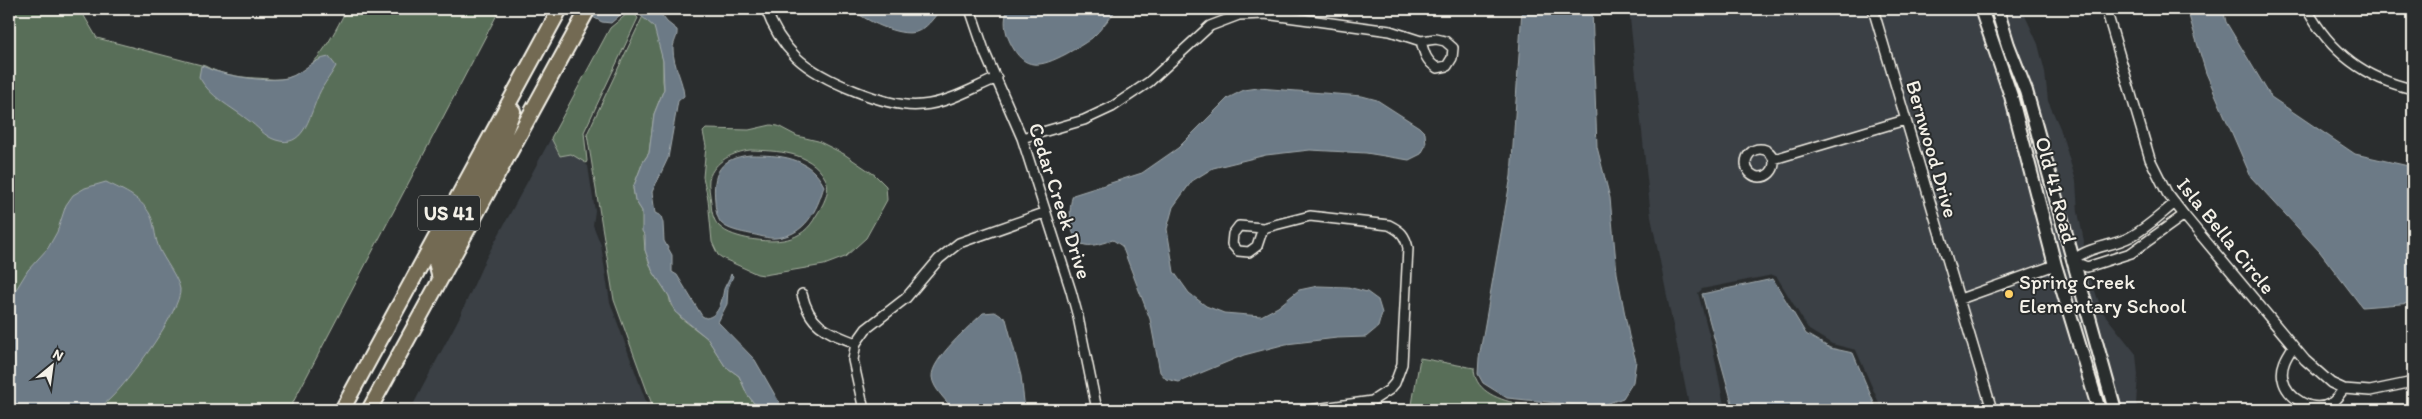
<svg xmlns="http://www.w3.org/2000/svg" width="2422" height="419" font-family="Itim,sans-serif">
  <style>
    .built { fill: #3a3f44 }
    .green { fill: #586e59; stroke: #a6b0a0; fill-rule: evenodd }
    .water { fill: #6c7a86; stroke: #a2aaad }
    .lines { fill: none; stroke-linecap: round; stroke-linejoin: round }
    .street-casing { stroke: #f4f1e8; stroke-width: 12 }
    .secondary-casing { stroke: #f4f1e8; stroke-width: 16 }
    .primary-casing { stroke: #f4f1e8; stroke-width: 18 }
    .street { stroke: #2a2d2e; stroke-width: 9 }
    .secondary { stroke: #2a2d2e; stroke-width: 12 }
    .primary { stroke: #736b52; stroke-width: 14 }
    .poi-dot { fill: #ffd166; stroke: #2a2d2e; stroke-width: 2 }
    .labels { text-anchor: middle; stroke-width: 4; stroke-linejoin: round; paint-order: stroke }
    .shield { fill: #2a2d2e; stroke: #b7b6b0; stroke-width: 1 }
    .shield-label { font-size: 20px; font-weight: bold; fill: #f4f1e8 }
    .street-label { font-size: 21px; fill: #f4f1e8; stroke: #2a2d2e }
    .poi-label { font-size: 21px; fill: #f4f1e8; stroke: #2a2d2e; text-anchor: start }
  </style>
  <rect width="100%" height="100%" fill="#2a2d2e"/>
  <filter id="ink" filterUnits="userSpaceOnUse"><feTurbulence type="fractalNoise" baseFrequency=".02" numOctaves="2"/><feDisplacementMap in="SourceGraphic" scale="10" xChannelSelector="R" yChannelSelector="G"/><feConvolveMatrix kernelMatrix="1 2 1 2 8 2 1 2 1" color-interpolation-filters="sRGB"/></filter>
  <g filter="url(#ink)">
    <path class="built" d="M1629,9H1976L2006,97L2094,410H1882L1856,350L1832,344L1809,330L1777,277L1773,275L1702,289L1698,293L1713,349L1725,410H1690L1651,217Z
      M1986,9H1992L2021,93L2066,257L2059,259Z
      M2002,9H2022L2038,44L2045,72L2048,101L2060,128L2076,181L2078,212L2084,241L2083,256L2102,311L2136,354L2138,375L2136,404L2140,410H2120Z
      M551,138L559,156L571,154L578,157L588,166L595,211L593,225L601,245L610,302L649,410H413L414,403L459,318L485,260Z
      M2069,267L2110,410H2105L2062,269Z"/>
    <path class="green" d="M9,9H80L97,38L205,66C219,74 238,77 254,78C263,78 272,80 281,79C316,76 332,35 347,9H500L289,410H9Z
      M628,13L634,14L638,18L584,132L587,161L586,163L571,154L560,156L551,138L610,28Z
      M643,16L654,27L658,36L663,61V81L664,89L654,114L649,153L643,162L633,188L635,200L642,211L645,250L652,270L669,296L671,305L681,318L707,338L725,366L739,376L747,394L759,410H654L614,300L587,134Z
      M771,125L778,126L797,136L818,141L844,154L875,175L886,186L887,200L866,238L845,257L824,265L764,275L757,274L724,259L718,255L712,242L708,199L703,177L706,146L703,132L706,129L749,130ZM750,150C777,151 810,151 825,178C832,190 823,205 816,216C802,243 776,243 750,239C740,237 727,234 719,226C713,221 711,209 711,202C710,195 708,185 709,179C714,161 734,152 750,150Z
      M1420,358L1474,368C1474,410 1555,407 1584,410H1411Z"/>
    <path class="water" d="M578,9H627L611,23L602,22Z
      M633,9H657L667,22L677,30C678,37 673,42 673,49C673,66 683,80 684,96L678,101L668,158L652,192L655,213L661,216L663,223L664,241L672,255V272L677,275L702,316L706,318C720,316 722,299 724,289C726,284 730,278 731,274L733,276L728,288L727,304L718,322L755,360L779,402L780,410H759L747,394L739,376L725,366L707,338L675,312L669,296L652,270L645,250V236L642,231V211L635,200L633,188L643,162L649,153L654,114L664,89L663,61L654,27Z
      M852,9H938L939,11C934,18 926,29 916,32C899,37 864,20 852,9Z
      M1008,9H1117C1109,18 1101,30 1092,38C1084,44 1075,49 1066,54C1041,67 1024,72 1010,42C1005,32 1003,19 1008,9Z
      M1522,9H1592L1597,147L1610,198L1617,273L1629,336L1636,361L1633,382L1623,398L1598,407L1507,398L1483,383L1478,374L1479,358L1511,176Z
      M2187,9H2223L2226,22L2271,97L2355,154L2413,167V303L2362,307L2320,252L2251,177L2206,73Z
      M329,57L336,66C330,77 321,87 317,99C309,118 303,149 276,140C265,137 257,126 248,120C229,105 211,98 199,77L201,66C207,67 210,70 215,71C235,77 260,81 281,79C300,78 310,59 329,57Z
      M1258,88L1362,96L1377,100L1419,127L1425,133L1426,145L1421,154L1409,160L1366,153L1310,150L1266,155L1213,168L1192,181L1173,207L1167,229L1174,272L1189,293L1206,306L1224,313L1261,316L1278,307L1299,290L1318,286L1348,287L1367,292L1378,300L1382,313L1378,327L1366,337L1337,338L1286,344L1244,355L1179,382L1166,379L1160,372L1150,319L1122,246L1113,240C1105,242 1093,247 1085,245C1068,242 1068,207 1073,195L1142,173L1178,148L1228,98L1244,90Z
      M750,155C779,155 809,156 824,186C817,211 805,235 776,238C768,239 758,235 750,234C741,232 728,230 721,223C717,218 715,208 715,201C712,173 720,158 750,155Z
      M106,182C124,191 144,198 152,219C155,228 155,239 159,248C164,260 178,277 180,289C183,309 119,397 100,407C89,413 45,412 32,410C23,409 14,405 9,398V301L28,270L48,248L57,232L66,205L73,195L85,188Z
      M1773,279L1806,334L1830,348L1853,353L1877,410H1734L1702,294Z
      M995,312L1006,319L1021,376L1025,410H954C947,401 933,389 932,377C931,359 970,326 983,313Z"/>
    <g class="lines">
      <defs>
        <path id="street" d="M766,9C772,26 783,44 796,57C820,80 889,109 922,105C948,103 973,88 997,78
          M970,9L985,53L1022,138L1071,291L1078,317L1097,410
          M1873,9L1992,410
          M2106,9L2150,159L2167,193L2184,215L2305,360L2331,383L2344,389L2370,391L2413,382
          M2307,9C2330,52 2366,79 2413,89
          M1436,39L1445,41L1453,48L1452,58L1447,66L1437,68C1426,61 1424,53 1421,41Z
          M1022,138L1084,120L1112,107L1149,82L1210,26L1239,15L1265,14L1390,31L1421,41
          M1746 163a14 14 0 1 1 28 0a14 14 0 1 1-28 0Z
          M1774,159L1905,120
          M2175,203C2160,215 2147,228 2130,237C2111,247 2089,246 2072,261L2087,267L2131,253L2184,215
          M1239,226L1263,228L1257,246L1249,252L1238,251L1232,244L1233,234Z
          M1263,228L1310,216L1389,225C1401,231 1405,235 1408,248L1402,364L1395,383L1389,390L1372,401L1309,410
          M802,294C810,327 827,332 856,343
          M1960,299L2055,265
          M2293,347C2287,356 2280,367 2283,379C2286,398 2313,414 2331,403C2336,400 2340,393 2344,389
          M864,410L853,360L856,343L866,329L906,298L939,259L959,243L1044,213"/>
        <path id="secondary" d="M1981,9L2011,96L2055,265L2099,410
          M1997,9L2008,45L2026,91L2115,410"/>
        <path id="primary" d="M440,279L436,263L502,140L513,111
          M342,410L560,9
          M369,410L588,9"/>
      </defs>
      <use href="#street" class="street-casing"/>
      <use href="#secondary" class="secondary-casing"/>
      <use href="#primary" class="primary-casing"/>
      <use href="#street" class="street"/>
      <use href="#secondary" class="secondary"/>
      <use href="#primary" class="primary"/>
    </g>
  </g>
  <circle class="poi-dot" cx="2009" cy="294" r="5"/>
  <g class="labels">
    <rect class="shield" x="418" y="195.5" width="62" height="35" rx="4"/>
    <g class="shield-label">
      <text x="449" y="220">US 41</text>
    </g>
    <g class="street-label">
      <text transform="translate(1932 149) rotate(74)" y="7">Bernwood Drive</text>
      <text transform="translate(2056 190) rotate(75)" y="7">Old 41 Road</text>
      <text transform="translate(1060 201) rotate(72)" y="7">Cedar Creek Drive</text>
      <text transform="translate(2226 236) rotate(51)" y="7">Isla Bella Circle</text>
    </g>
    <g class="poi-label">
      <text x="2019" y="289">Spring Creek<tspan x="2019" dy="24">Elementary School</tspan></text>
    </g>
  </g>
  <rect width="2422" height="419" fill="none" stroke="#2a2d2e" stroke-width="30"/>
  <rect x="15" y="15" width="2392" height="389" fill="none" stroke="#f4f1e8" stroke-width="2" filter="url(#ink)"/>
  <g transform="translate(52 366) rotate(29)" stroke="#2a2d2e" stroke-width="4" paint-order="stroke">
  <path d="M0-4L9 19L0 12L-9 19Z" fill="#f4f1e8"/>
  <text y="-8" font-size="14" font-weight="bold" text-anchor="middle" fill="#f4f1e8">N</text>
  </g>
</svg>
